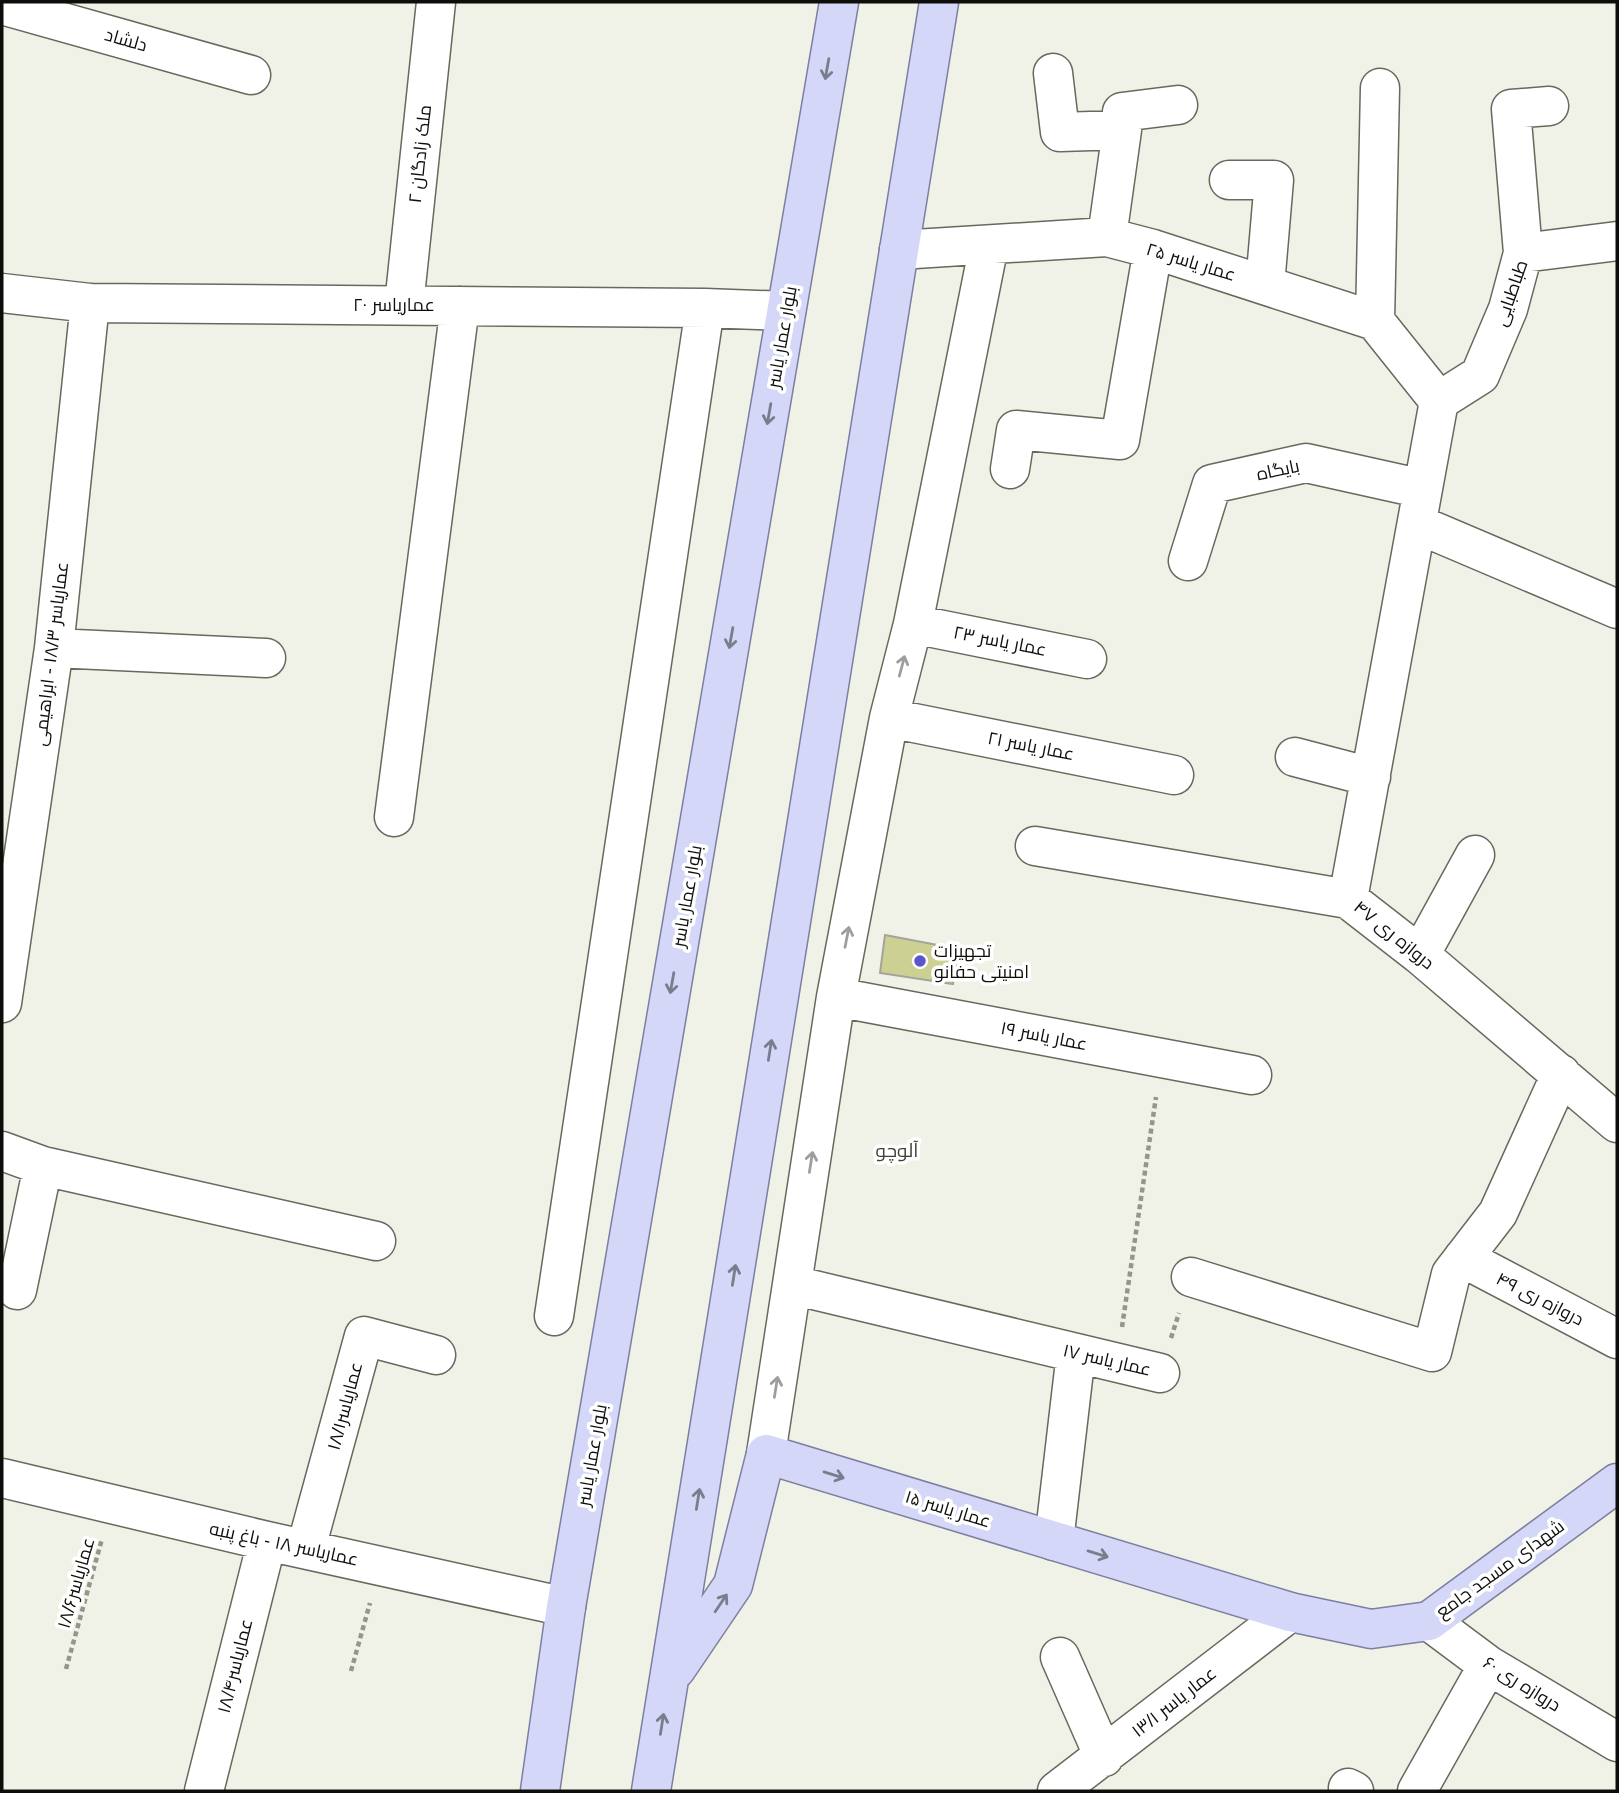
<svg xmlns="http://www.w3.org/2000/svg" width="1619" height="1793" font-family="Helvetica,Cairo,sans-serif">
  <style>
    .building { fill: #ccd092; stroke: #a3a49a; stroke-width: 2 }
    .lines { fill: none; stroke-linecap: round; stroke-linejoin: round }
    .minor-casing { stroke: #68685f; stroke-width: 41 }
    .major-casing { stroke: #7c7fa0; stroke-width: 41 }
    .path { stroke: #94958d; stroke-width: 4.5; stroke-dasharray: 5 3.5; stroke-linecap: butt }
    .minor { stroke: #fff; stroke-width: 38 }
    .major { stroke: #d4d7f7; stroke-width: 38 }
    .oneway { stroke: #7a7d8c }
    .oneway2 { stroke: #9e9f9d }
    .poi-dot { fill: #5c55cd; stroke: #fff; stroke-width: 2.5 }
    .labels { text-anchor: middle; stroke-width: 7; stroke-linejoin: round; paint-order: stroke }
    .street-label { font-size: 18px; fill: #0d0e0a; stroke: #fff }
    .poi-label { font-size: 18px; fill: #0d0e0a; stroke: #fff; text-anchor: start }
    .neighbourhood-label { font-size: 19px; fill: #404038; stroke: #fff }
  </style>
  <rect width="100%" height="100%" fill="#f1f2e7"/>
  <path class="building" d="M885,935L959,949L953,984L880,973Z"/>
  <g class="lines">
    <defs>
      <path id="minor" d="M2,5L251,75
        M1053,73L1060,132L1122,130
        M1229,180H1274L1265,285
        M1107,237L1122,130V112L1178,105
        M899,250L1107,237L1153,249L1375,321L1439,401
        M1523,253L1511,109L1549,106
        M2,293L90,303L705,308L786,311
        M404,305L436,2
        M1375,321L1380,88
        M1439,401L1480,375L1508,309L1523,253L1617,241
        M1010,469L1016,430L1120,440L1153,249
        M1417,524L1617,609
        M1188,561L1212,484L1306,463L1423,489
        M913,624L1087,659
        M54,648L266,658
        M889,718L1174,775
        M1295,757L1371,777
        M394,817L460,306
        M1035,846L1348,899L1420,955L1617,1123
        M1348,899L1439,401
        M1420,955L1475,855
        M836,997L1252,1075
        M2,1003L54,648L90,303
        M2,1151L43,1166L376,1241
        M1463,1258L1617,1339
        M1191,1277L1432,1352L1451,1274L1498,1213L1561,1074
        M793,1285L1160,1373
        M17,1290L43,1166
        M554,1316L705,308
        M766,1454L836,997L889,718L913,624L989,245
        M2,1478L267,1541L566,1607
        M1054,1541L1076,1353
        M306,1548L364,1336L436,1355
        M1429,1621L1488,1665L1617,1742
        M1060,1657L1104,1757
        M1348,1788L1354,1791
        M204,1791L267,1541
        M1057,1791L1290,1612
        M1417,1791L1488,1665"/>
      <path id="major" d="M676,1669L733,1585L766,1454L1290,1612L1371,1629L1429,1621L1617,1483
        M540,1791L566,1607L839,2
        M651,1791L939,2"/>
    </defs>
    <use href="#minor" class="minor-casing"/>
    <use href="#major" class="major-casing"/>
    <path class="path" d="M1122,1327L1156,1097
      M1171,1338L1179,1313
      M66,1669L102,1539
      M351,1671L370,1603"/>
    <use href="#minor" class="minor"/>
    <use href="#major" class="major"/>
  </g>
  <defs><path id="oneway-shaft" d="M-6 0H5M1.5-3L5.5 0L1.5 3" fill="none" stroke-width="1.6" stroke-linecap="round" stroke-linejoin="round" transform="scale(1.75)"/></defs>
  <g class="oneway">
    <use href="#oneway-shaft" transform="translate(827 69) rotate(100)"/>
    <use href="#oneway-shaft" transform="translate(769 414) rotate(100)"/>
    <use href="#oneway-shaft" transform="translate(731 638) rotate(100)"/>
    <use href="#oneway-shaft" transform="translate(672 983) rotate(100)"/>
    <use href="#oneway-shaft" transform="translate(770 1050) rotate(-81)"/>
    <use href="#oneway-shaft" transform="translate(734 1275) rotate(-81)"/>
    <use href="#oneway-shaft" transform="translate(834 1475) rotate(17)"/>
    <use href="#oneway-shaft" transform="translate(698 1499) rotate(-81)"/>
    <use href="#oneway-shaft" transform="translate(1098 1554) rotate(17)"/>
    <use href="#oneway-shaft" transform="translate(721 1603) rotate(-56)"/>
    <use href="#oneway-shaft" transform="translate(662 1724) rotate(-81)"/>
  </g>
  <g class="oneway2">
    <use href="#oneway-shaft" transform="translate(902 666) rotate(-75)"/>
    <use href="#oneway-shaft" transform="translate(847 937) rotate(-79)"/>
    <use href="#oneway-shaft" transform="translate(811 1162) rotate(-81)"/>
    <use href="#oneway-shaft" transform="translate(776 1387) rotate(-81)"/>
  </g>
  <circle class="poi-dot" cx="920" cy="961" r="7"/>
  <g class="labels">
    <g class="street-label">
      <text transform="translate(126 40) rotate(16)" y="6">دلشاد</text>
      <text transform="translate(420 154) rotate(-84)" y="6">۲ ملک زادگان</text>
      <text transform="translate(1191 262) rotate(17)" y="6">عمار یاسر ۲۵</text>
      <text transform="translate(1511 293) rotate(-71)" y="6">طباطبایی</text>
      <text x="394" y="311">عماریاسر ۲۰</text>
      <text transform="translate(782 337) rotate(-80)" y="6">بلوار عمار یاسر</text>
      <text transform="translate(1278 470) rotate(-12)" y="6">بایگاه</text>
      <text transform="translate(1000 641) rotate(11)" y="6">عمار یاسر ۲۳</text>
      <text transform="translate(51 654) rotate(-83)" y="6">عماریاسر ۱۸/۳ - ابراهیمی</text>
      <text transform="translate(1031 746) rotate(11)" y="6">عمار یاسر ۲۱</text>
      <text transform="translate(687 896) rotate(-80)" y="6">بلوار عمار یاسر</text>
      <text transform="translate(1394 935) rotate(39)" y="6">دروازه ری ۴۷</text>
      <text transform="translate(1044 1036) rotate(11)" y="6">عمار یاسر ۱۹</text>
      <text transform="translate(1540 1299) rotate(27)" y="6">دروازه ری ۴۹</text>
      <text transform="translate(1107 1360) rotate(13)" y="6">عمار یاسر ۱۷</text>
      <text transform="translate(345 1406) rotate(-75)" y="6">عماریاسر۱۸/۱</text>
      <text transform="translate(592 1455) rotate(-80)" y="6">بلوار عمار یاسر</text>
      <text transform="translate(948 1509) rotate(17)" y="6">عمار یاسر ۱۵</text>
      <text transform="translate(284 1544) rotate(12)" y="6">عماریاسر ۱۸ - باغ پنبه</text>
      <text transform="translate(1500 1569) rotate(-36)" y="6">شهدای مسجد جامع</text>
      <text transform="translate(76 1583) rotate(-74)" y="6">عماریاسر۱۸/۶</text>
      <text transform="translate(235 1666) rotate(-76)" y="6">عماریاسر۱۸/۴</text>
      <text transform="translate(1522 1684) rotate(32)" y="6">دروازه ری ۶۰</text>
      <text transform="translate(1174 1702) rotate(-38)" y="6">عمار یاسر ۱۳/۱</text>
    </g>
    <g class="poi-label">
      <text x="934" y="957">تجهیزات<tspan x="934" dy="21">امنیتی حفانو</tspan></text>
    </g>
    <g class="neighbourhood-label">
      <text x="897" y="1157">آلوچو</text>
    </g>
  </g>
  <rect width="1619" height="1793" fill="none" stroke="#0d0e0a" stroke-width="7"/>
</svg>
